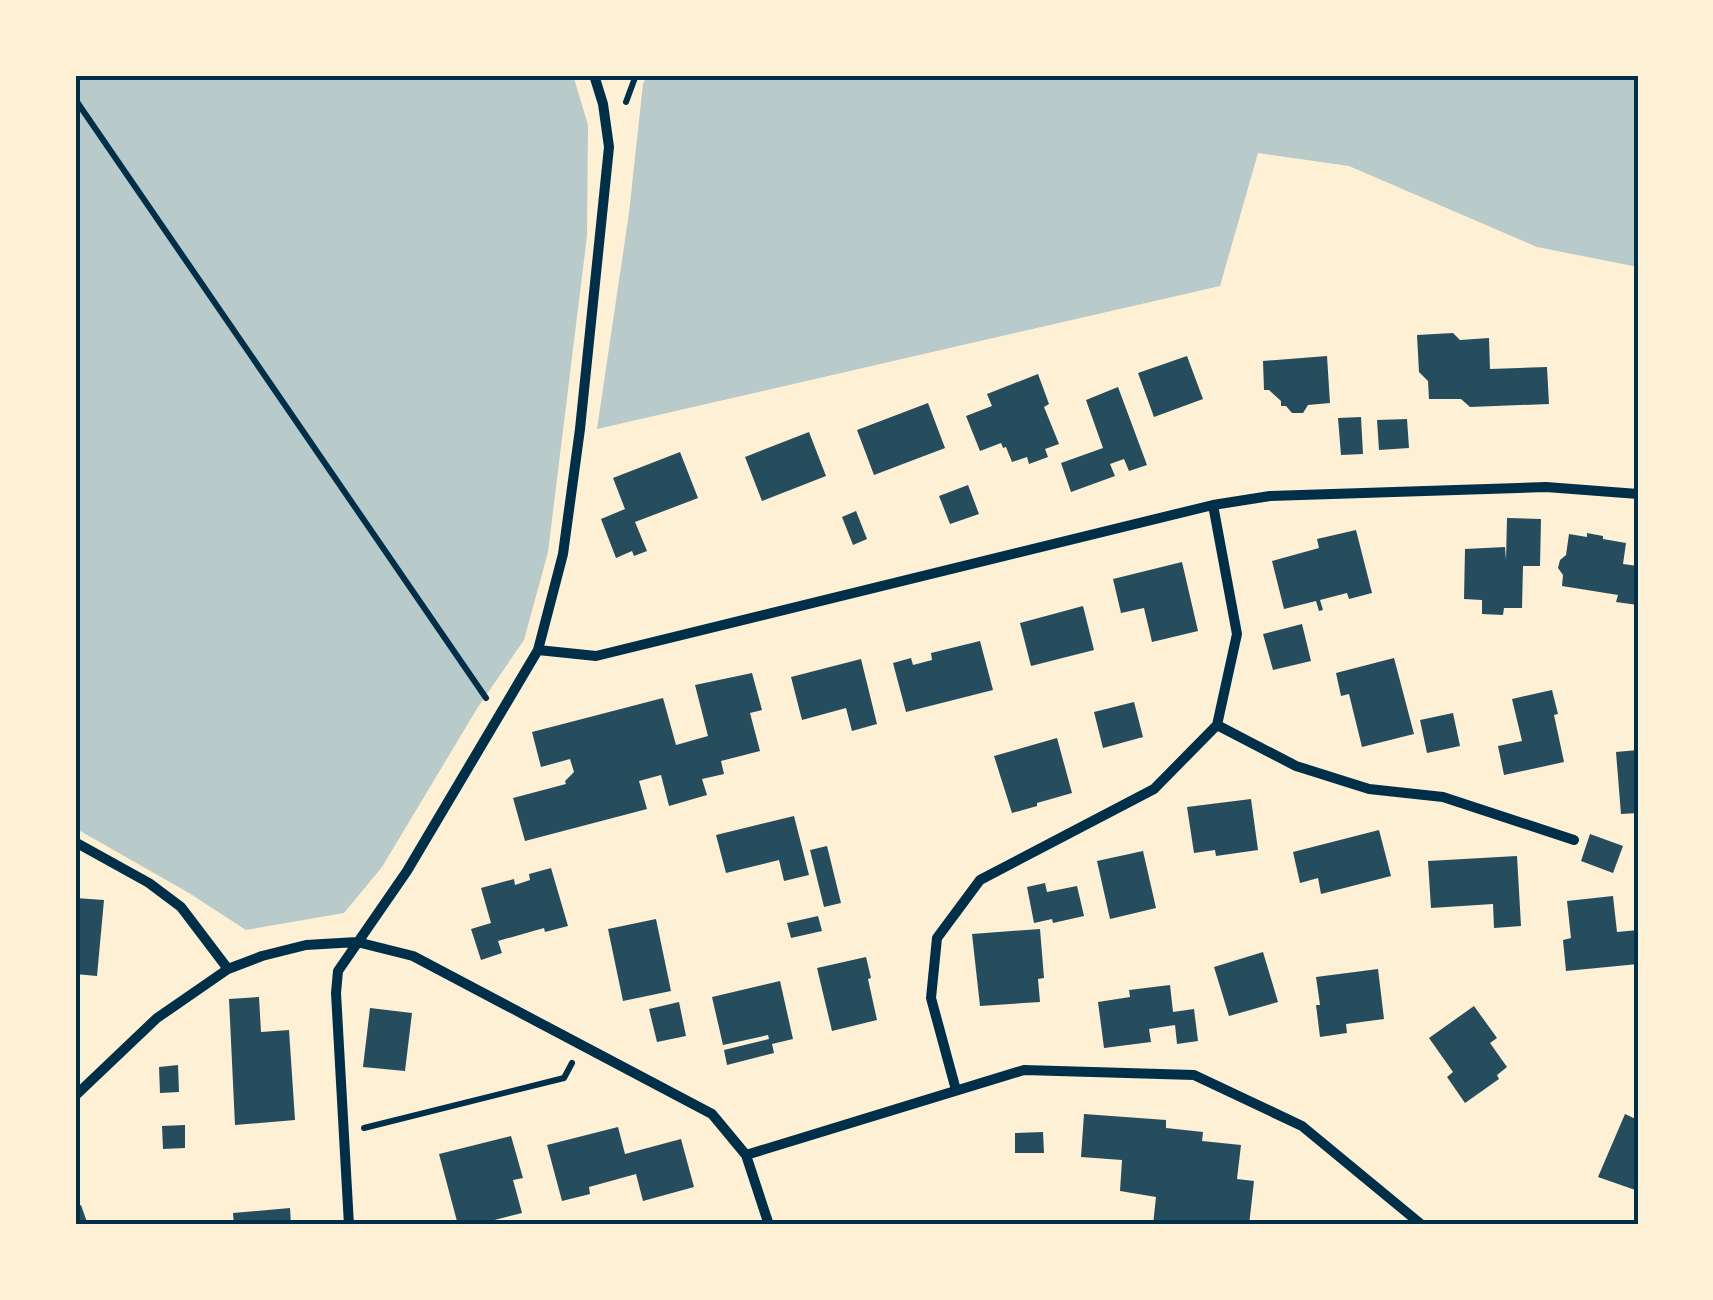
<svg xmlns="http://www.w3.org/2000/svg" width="1713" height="1300" font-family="'Source Serif 4',serif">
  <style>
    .green { fill: #b9caca }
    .building { fill: #264d5e }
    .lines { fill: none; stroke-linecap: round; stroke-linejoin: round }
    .path { stroke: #003049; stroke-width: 6 }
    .minor { stroke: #003049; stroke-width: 10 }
    .neatline { fill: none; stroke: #003049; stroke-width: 4 }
  </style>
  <rect width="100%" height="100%" fill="#fdf0d5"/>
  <path class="green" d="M75,75H573L588,125L587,236L548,552L524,640L478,707L382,867L344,913L246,930L189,893L75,828Z
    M647,75H1638V267L1537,247L1349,166L1258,153L1220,286L597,429L629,213L643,84Z"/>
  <path class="building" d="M1453,333L1460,340L1489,338L1490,369L1547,367L1549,404L1470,407L1461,399H1429L1428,381L1419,372L1417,335Z
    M1187,356L1203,399L1154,417L1138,373Z
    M1327,356L1330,403L1308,405L1303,413H1292L1286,406H1281V401L1269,390H1264L1263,361Z
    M1038,374L1049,404L1044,407L1059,444L1045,449L1048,457L1029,464L1027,457L1012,462L1006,447L1003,448L1001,443L980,451L966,416L992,406L987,394Z
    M1118,387L1147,465L1129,471L1124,459L1110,464L1115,476L1071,492L1061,463L1103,448L1086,400Z
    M928,403L945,448L874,475L857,430Z
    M1361,417L1363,454L1341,455L1338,418Z
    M1407,419L1409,448L1379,450L1377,420Z
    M809,432L826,476L762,501L745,457Z
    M680,452L698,498L635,522L647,551L634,556L632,551L616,558L601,519L625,509L613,478Z
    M968,485L979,514L950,524L939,496Z
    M856,511L867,539L853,545L842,517Z
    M1507,518L1541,519L1540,566H1523L1522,608H1504L1503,615L1482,614V600L1464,599L1465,549L1505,547L1506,560Z
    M1356,530L1372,593L1349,599L1347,593L1320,600L1323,610L1319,611L1316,601L1284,609L1272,561L1319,548L1317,539Z
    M1587,533L1603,536V539L1626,543L1623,564L1638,566V605L1616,602L1618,595L1562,586L1563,575L1558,568L1560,560L1566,555L1569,534L1587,537Z
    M1182,562L1198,631L1152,642L1144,608L1121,613L1113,579Z
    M1083,606L1094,650L1031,666L1020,623Z
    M1302,624L1311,661L1273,670L1263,634Z
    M980,641L993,690L906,712L893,663L911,658L913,665L932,660L931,653Z
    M1394,658L1414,734L1362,747L1349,694L1341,696L1336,673Z
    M861,659L877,724L852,731L846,708L802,720L791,677Z
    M752,673L762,710L750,713L760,751L721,761L724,774L702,779L707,795L669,806L661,775L639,781L647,809L525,841L513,798L566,784L565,781L574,772L570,759L541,767L532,732L663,698L676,745L708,736L695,685Z
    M1552,690L1558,714L1554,715L1564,762L1504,775L1498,746L1522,741L1512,699Z
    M1134,702L1143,737L1103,748L1094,712Z
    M1453,713L1460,746L1427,753L1420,720Z
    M1057,738L1072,793L1037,803V806L1012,813L994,756Z
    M1638,750V813L1621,814L1616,752Z
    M1251,799L1258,850L1216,856L1215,850L1194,853L1187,807Z
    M794,816L809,875L784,881L779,860L726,873L716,835Z
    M1379,830L1391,876L1321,894L1318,878L1300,883L1293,852Z
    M1590,834L1623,846L1613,873L1581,861Z
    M827,846L841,903L824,907L810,850Z
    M1143,851L1156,908L1110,919L1097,861Z
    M1517,856L1521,926L1494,928L1493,904L1431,908L1428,861Z
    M551,868L568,926L545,932L544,928L498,941L502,953L481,960L471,929L491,923L481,888L514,879L515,885L530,880L529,874Z
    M1045,883L1047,892L1077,886L1084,916L1053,923L1052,919L1034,923L1027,887Z
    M1613,896L1617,932L1638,930V964L1566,971L1563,940L1571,938L1567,901Z
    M75,898L104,900L97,976L75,974Z
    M818,916L822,931L791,938L787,923Z
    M656,919L671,991L623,1001L608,929Z
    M1040,929L1044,978L1038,979L1040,1002L980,1006L972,934Z
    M1263,952L1278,1002L1229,1016L1214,967Z
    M866,957L871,978L868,979L877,1020L832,1031L817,968Z
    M1378,969L1384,1019L1346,1024L1347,1033L1320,1037L1316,1005H1320L1316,977Z
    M780,981L793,1039L772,1044L774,1053L727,1065L724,1050L769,1039L768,1035L723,1045L712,997Z
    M1170,985L1173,1012L1194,1009L1198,1041L1177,1044L1175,1025L1149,1029L1151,1042L1104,1048L1098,1002L1130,997L1129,990Z
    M259,997L261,1032L289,1030L295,1120L235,1125L229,999Z
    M679,1002L686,1036L657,1042L649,1009Z
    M1474,1006L1497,1038L1490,1043L1507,1067L1497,1075L1499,1079L1465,1103L1447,1077L1453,1072L1429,1038Z
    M370,1008L412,1013L405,1071L363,1067Z
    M178,1065L179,1092L160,1093L159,1067Z
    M1084,1114L1166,1120V1128L1203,1132L1202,1141L1241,1145L1237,1179L1254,1181L1249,1225H1153L1156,1197L1120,1191L1122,1160L1081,1157Z
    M1625,1114L1638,1120V1191L1598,1177Z
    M185,1125V1148L163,1149L162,1126Z
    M618,1127L625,1154L681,1139L694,1187L643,1201L636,1174L589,1187L590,1194L562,1201L547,1145Z
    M1043,1132L1044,1153H1015V1133Z
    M511,1136L523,1178L513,1180L522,1213L475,1225H458L439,1154Z
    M81,1205L88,1225H75V1207Z
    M290,1208L291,1225H234L233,1213Z"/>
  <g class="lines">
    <path class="path" d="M75,99L486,698
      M626,102L636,75
      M364,1128L564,1078L572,1063"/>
    <path class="minor" d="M538,650L596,656L1213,505L1270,496L1546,487L1638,494
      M1217,725L1296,766L1369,789L1443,797L1574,840
      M75,842L149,883L181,907L228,969
      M956,1090L931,998L937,938L980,880L1154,789L1217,725L1237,634L1213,505
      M75,1096L157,1018L228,969L262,956L306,945L357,942L413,956L712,1114L746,1155L769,1225
      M746,1155L1024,1070L1194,1075L1302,1126L1422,1225
      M349,1225L336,993L338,971L407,871L538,650L563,554L580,429L609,147L603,104L594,75"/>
  </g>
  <rect width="1713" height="1300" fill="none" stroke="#fdf0d5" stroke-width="155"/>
  <rect x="78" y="78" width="1558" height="1144" class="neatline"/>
</svg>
